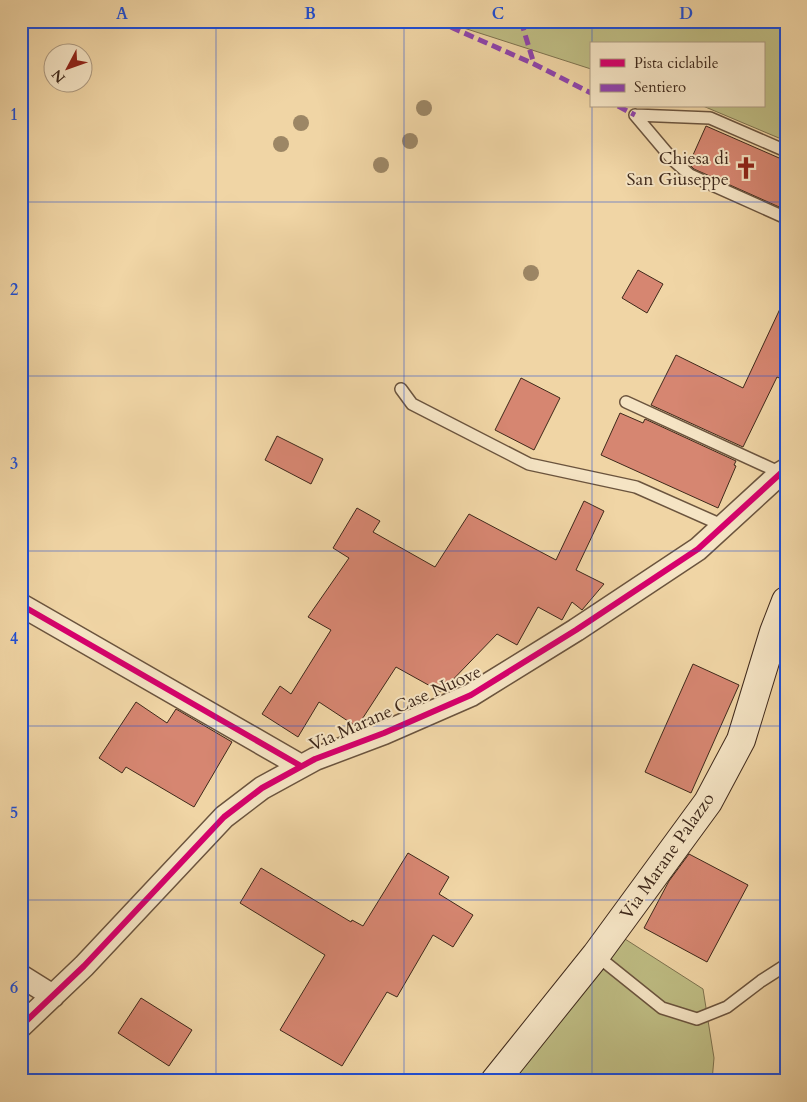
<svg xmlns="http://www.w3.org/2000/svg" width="807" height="1102" font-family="Cardo,serif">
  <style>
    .green { fill: #bebc83; stroke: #7e724f }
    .building { fill: #d68671; stroke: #3f291b }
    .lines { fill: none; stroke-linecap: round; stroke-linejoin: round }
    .lane-casing { stroke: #6b543e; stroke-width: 14 }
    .street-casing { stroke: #6b543e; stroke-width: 25 }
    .secondary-casing { stroke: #3f291b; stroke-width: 30 }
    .lane { stroke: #f5e4c4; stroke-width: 11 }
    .street { stroke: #f5e4c4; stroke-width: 22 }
    .secondary { stroke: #f5e4c4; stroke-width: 28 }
    .quiet { stroke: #8e44ad; stroke-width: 5; stroke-dasharray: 10 5; stroke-linecap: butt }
    .cycleway-casing { stroke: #f5e4c4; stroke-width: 9 }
    .cycleway { stroke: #d6006c; stroke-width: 6 }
    .tree { fill: #9c8665 }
    .grid { fill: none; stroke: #1d4ed8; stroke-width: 1; stroke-opacity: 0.55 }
    .labels { text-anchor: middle; stroke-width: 4; stroke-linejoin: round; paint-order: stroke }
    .poi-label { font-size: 18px; fill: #3f291b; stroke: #f5e4c4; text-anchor: end }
    .street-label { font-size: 18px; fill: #3f291b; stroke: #f5e4c4 }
    .neatline { fill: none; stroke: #1d4ed8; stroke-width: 2 }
    .grid-label { font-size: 16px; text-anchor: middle; font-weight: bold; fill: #1d4ed8 }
  </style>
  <rect width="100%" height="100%" fill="#f0d5a5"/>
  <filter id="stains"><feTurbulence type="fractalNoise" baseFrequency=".004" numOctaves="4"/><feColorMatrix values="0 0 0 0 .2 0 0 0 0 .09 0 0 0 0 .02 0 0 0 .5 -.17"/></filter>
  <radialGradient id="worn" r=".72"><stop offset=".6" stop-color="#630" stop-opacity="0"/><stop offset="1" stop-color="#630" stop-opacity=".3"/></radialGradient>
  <path class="green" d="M442,21H786V141L703,106H763V44H591V69Z
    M625,939L703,989L714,1058L712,1081H510Z"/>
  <path class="building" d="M706,126L786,161V210L694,169L689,164Z
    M638,270L663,284L647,313L622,298Z
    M786,296V381L777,377L743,447L651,405L676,355L743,388Z
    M521,378L560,398L534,450L495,430Z
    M620,413L643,423L645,419L736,461L734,465L736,466L718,508L601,455Z
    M277,436L323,459L311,484L265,460Z
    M584,501L604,511L576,570L604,584L582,610L572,602L562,620L538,607L517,645L497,634L441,692L396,667L357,727L319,702L298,737L262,714L280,686L291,694L331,630L308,617L349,558L333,548L357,508L380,521L373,532L435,567L469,514L556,560Z
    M693,664L739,685L691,793L645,772Z
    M136,702L167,723L176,709L232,742L194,807L126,767L122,773L99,758Z
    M408,853L449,877L439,894L473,915L453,947L433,935L397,997L387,992L342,1066L280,1030L325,955L240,903L261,868L351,922L352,920L363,926Z
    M689,854L748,885L707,962L644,928L669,881Z
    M141,998L192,1030L169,1066L118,1033Z"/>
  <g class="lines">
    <defs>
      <path id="lane" d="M635,115L673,160L690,175L786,218
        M635,115L710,118L786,151
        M401,389L412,404L529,464L636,487L724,526
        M626,402L781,473
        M596,955L662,1008L697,1019L727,1007L761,981L786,965"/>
      <path id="street" d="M21,605L301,766
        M21,976L53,996
        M21,1026L84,966L224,817L262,788L315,759L384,733L471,695L576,630L698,549L781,473L786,470"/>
      <path id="secondary" d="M495,1081L596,955L708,802L741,740L774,632L786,601"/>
    </defs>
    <use href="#lane" class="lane-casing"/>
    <use href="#street" class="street-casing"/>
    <use href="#secondary" class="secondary-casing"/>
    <use href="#lane" class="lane"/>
    <use href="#street" class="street"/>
    <use href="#secondary" class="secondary"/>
    <path class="quiet" d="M437,21L534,64L591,93
      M521,21L534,64
      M618,106L635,115"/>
    <defs>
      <path id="cycleway" d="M21,605L301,766
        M21,1026L84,966L224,817L262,788L315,759L384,733L471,695L576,630L698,549L781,473L786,470"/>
    </defs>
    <use href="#cycleway" class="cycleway-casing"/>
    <use href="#cycleway" class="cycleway"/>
  </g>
  <g class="tree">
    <circle cx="424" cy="108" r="8"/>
    <circle cx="301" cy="123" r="8"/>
    <circle cx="410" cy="141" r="8"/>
    <circle cx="281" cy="144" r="8"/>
    <circle cx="381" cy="165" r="8"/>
    <circle cx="531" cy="273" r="8"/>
  </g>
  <path class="grid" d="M216,21V1081M404,21V1081M592,21V44M592,106V1081M21,202H786M21,376H786M21,551H786M21,726H786M21,900H786"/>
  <defs>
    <symbol id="church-bare" viewBox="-9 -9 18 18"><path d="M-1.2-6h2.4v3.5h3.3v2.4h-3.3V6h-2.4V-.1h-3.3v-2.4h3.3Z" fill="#8f2418" stroke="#f5e4c4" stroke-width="2.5" paint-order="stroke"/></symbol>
  </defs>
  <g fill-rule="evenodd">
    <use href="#church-bare" x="730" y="152" width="32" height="32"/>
  </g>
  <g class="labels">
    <g class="poi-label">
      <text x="729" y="164">Chiesa di<tspan x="729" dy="21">San Giuseppe</tspan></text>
    </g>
    <g class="street-label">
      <text transform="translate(395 708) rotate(-24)" y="6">Via Marane Case Nuove</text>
      <text transform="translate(667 856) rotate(-55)" y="6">Via Marane Palazzo</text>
    </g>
  </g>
  <rect width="807" height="1102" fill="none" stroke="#f0d5a5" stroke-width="55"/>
  <rect x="590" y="42" width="175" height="65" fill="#f5e4c4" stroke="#ac9980"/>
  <rect x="600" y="59" width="25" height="8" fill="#d6006c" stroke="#ac9980"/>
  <text x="634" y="68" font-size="15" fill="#3f291b">Pista ciclabile</text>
  <rect x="600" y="84" width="25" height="8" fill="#8e44ad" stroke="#ac9980"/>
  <text x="634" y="92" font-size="15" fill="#3f291b">Sentiero</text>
  <g transform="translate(68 68) rotate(229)"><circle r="24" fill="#f5e4c4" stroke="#ac9980"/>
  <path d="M0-4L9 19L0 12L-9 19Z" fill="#8f2418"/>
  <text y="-8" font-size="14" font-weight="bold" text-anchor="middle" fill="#3f291b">N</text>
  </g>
  <rect x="28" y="28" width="752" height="1046" class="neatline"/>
  <g class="grid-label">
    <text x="122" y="19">A</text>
    <text x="310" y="19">B</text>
    <text x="498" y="19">C</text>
    <text x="686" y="19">D</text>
    <text x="14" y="120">1</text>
    <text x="14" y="295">2</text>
    <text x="14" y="469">3</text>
    <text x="14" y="644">4</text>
    <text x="14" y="818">5</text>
    <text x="14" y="993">6</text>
  </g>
  <rect width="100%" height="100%" filter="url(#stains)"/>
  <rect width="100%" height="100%" fill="url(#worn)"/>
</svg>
